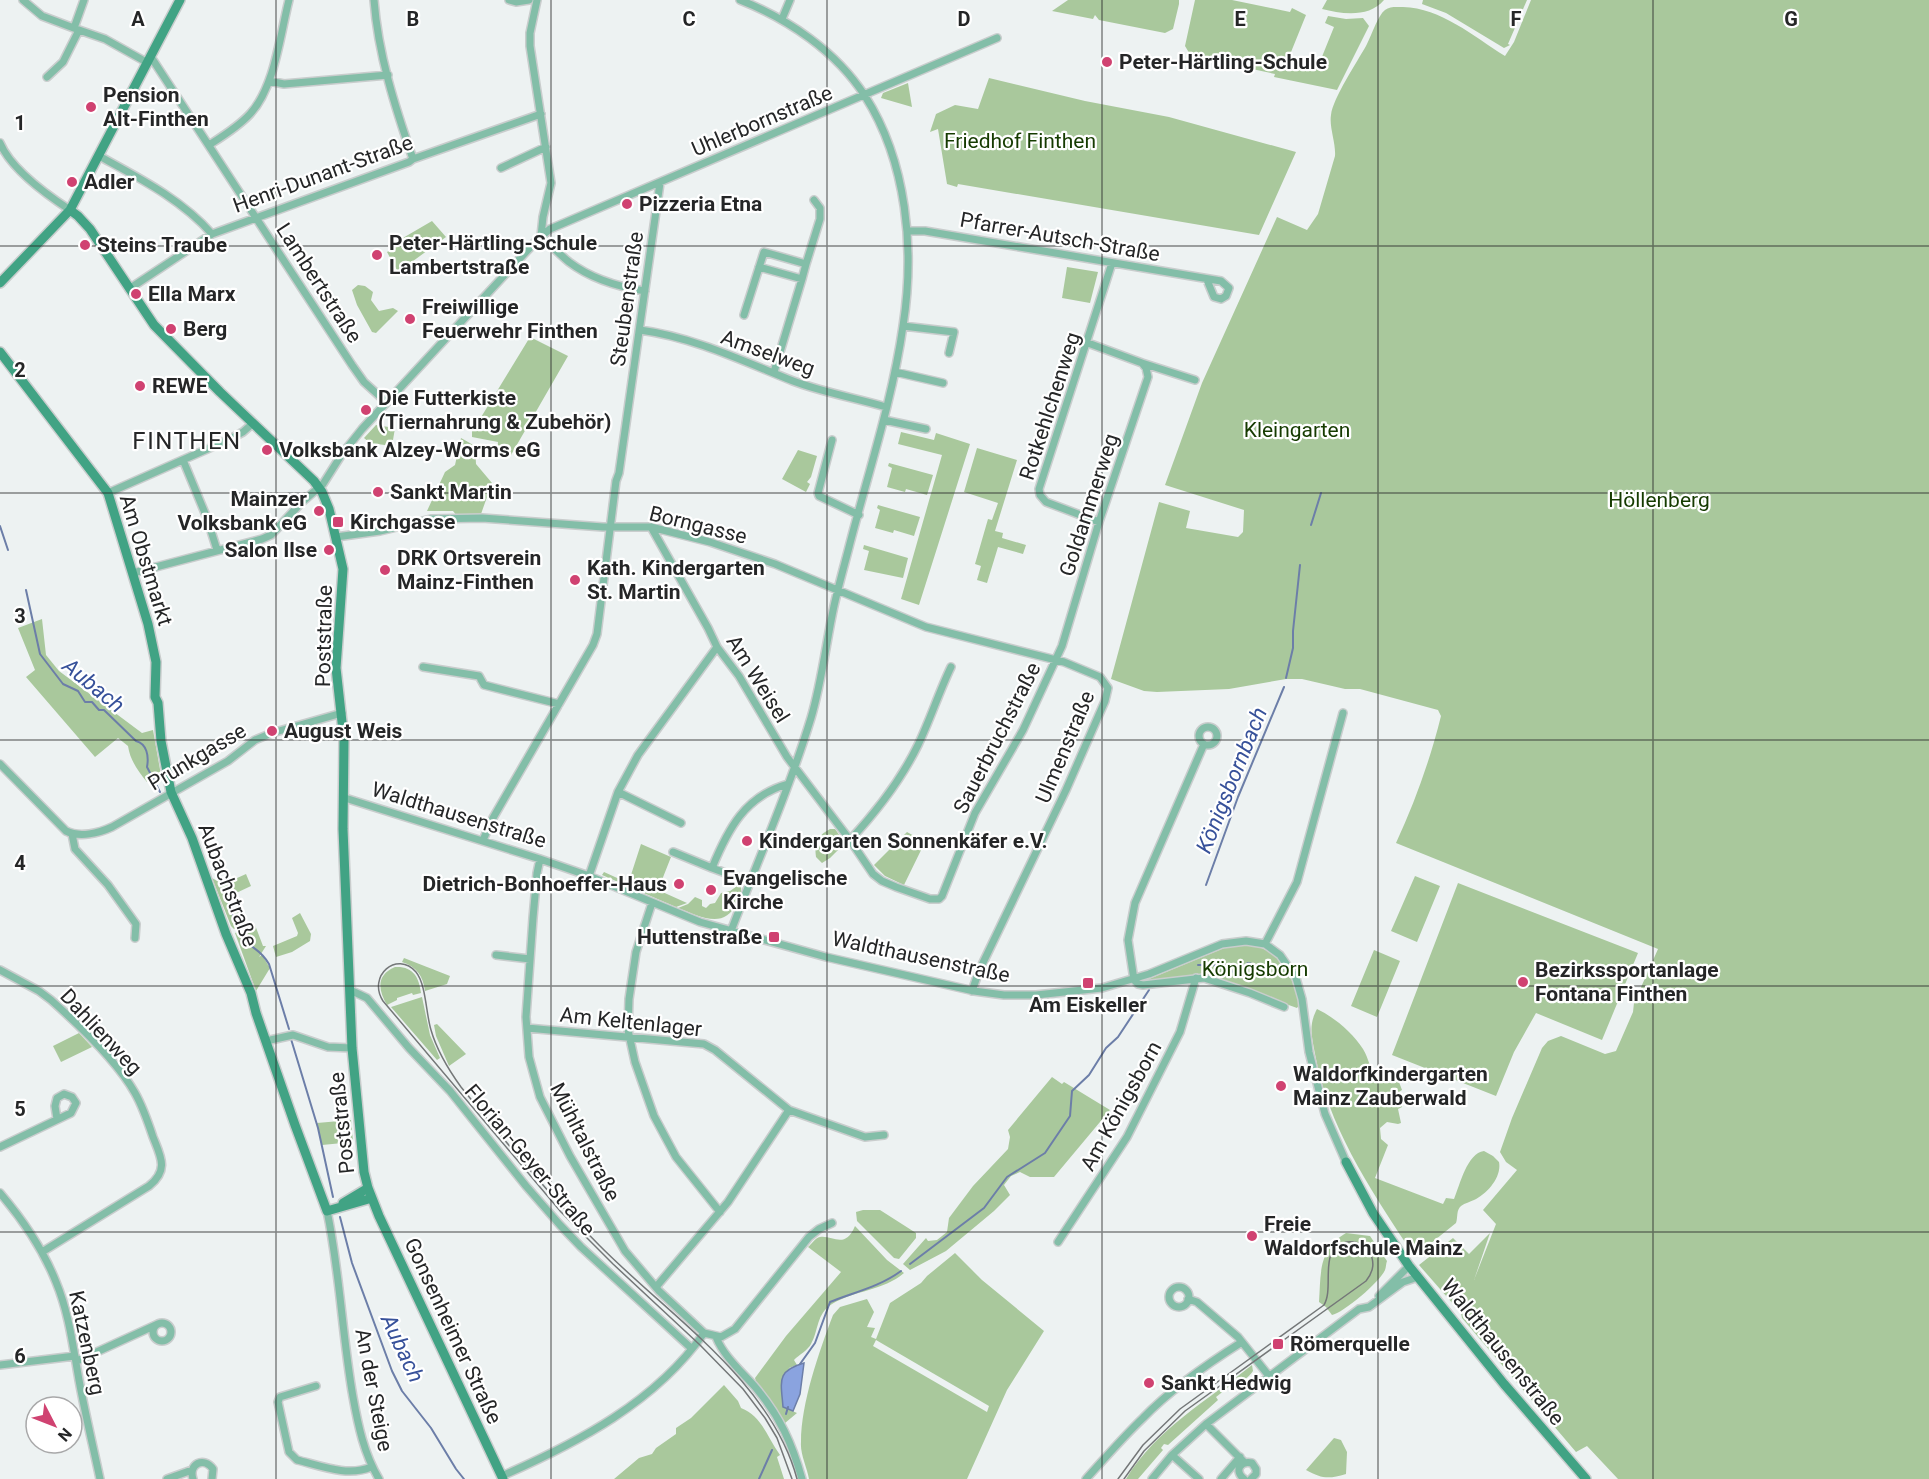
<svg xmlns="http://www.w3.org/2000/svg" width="1929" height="1479" font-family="Roboto,sans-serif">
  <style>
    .green { fill: #a9c89c; fill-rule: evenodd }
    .water { fill: #8aa3df; stroke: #6c7ea8; stroke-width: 1.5 }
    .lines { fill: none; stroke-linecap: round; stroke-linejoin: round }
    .stream { stroke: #6c7ea8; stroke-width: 2 }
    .street-casing { stroke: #c9cdcd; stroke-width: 10 }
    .secondary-casing { stroke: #c9cdcd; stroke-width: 12 }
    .street { stroke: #83bea8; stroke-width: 7 }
    .secondary { stroke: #41a384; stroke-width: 9 }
    .tram { stroke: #747778; stroke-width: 1.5 }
    .grid { fill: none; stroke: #252627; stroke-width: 1.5; stroke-opacity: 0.55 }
    .poi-dot { fill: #d04271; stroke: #fff; stroke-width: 2 }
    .labels { text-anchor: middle; stroke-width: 4.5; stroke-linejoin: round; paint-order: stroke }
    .poi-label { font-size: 21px; font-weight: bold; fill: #252627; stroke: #fff; text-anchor: start }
    .street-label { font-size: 21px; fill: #252627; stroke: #fff }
    .park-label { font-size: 21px; fill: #153b00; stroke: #fff }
    .water-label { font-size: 22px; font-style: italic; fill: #37519a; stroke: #fff }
    .quarter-label { font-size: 24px; letter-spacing: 1.5px; fill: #252627; stroke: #fff }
    .grid-label { font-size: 20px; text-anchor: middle; font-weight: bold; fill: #252627; stroke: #fff; stroke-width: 4.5; stroke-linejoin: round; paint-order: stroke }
  </style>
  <rect width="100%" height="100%" fill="#edf2f2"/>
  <path class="green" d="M1068,0H1179V4L1173,29L1165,33L1099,20L1095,15L1093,19L1052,11Z
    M1195,0H1232L1290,12L1292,8L1306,15L1289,57L1317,69L1334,27L1325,23L1328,16L1346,19L1363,18L1369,26L1337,90L1274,77L1275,74L1191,56L1185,46Z
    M1327,0H1384C1369,18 1342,14 1322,9Z
    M1423,0H1527L1508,44L1510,45L1504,48L1446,13L1422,4Z
    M1531,0H1929V1479H1618L1587,1446L1576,1452L1462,1318L1461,1313L1419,1265L1453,1238L1469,1254L1490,1233L1474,1280L1496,1224L1483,1210L1517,1170L1506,1162L1500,1152L1512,1118L1542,1048L1548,1041L1561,1036L1605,1054L1616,1051L1633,1012L1634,1003L1658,949L1396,843C1415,802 1430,760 1441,716L1438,710L1360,689H1345L1302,679H1286L1229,689L1157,692L1144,691L1111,679L1159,502L1190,511L1186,528L1238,537L1243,532L1244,510L1165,485L1202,383L1277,217L1307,230L1318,214L1335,156C1336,143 1329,127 1331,115C1333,98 1357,62 1366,46C1371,37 1378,15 1385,10C1390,6 1397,7 1403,7C1441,8 1473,36 1505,56L1514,42Z
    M989,78L1085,101L1169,117L1296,152L1259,235L958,184L957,187L947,184L938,129L930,132L936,114L955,105L978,109Z
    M908,83L912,107L881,98L883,93Z
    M432,221L446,237L398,272L387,252L398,245L396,242Z
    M1067,267L1098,272L1090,303L1062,298Z
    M358,285L365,286L373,292L371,300L379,311L393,308L398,311L376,333L372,332L357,305L352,290Z
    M530,337L568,356L511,455L497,452L498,442L472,437V432Z
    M376,425L395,428L392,446L370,443L364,438Z
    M901,432L934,440L936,433L970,444L919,605L901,599L942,455L898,444Z
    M461,438L475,446L476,464L492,483L481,514L457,516L453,511H427L445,472L455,465Z
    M977,448L1017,460L995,531L1003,533L1002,538L1026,545L1023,554L998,547L987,583L977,580L981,566L975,564L988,519L992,520L998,503L964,492Z
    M798,450L817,456L811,477L807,482L810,484L806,492L782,479Z
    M889,463L933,475L927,495L906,489L905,492L887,487L892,468L888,466Z
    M878,505L920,517L914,536L894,530L893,533L875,528L880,510L877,508Z
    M864,545L908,558L903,578L864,570L869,551L863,549Z
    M42,619L46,655L59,671L142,733L153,730L161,775L147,782C138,771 130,760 128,746L118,738L95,757L26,677L35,670L18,628Z
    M830,829H835L845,843L830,858L822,863L816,857C814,843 817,836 830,829Z
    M907,832L925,842L904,885L885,876L874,865Z
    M641,844L671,857L658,890L687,903L676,907L602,875L604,872L626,882L629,881Z
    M246,874L251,886L234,894L243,925L234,929L231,926L212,878L219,882L225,880L226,883Z
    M1415,876L1440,886L1417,942L1391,931Z
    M1458,883L1638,953L1602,1040L1536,1013L1514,1052L1496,1096L1392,1055Z
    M740,884C743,890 740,895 737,902C725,931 699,916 678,908L688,904L695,897L702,900V906L706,908L710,904L715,903L721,893L730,891Z
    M300,913L311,934L310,941L292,952L276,957L273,946L297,936L298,933L292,918Z
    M255,925L263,946H266L259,957L262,955L270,968L256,991L235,933Z
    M1251,945C1282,951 1293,976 1299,1005L1297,1008L1206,975H1196L1144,981L1229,946Z
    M1374,950L1400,961L1377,1017L1351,1006Z
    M404,958L450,976L447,984L425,991C423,976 417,967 402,962Z
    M395,967C413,966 419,977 421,993L413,995L412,993L397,998V1000L387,1005C378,990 376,975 395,967Z
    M422,997L430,1035L440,1058L437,1060L391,1007Z
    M1317,1009C1334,1017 1353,1033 1363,1049C1369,1059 1371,1071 1375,1081L1399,1082L1402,1090L1397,1093L1401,1098L1402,1107L1398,1109L1401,1123L1398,1124L1387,1122L1380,1128L1381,1139L1388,1145L1375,1178L1443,1204L1446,1198L1454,1199C1460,1185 1467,1153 1484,1151L1493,1156L1499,1162C1502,1177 1487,1194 1474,1200C1470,1202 1465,1203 1461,1206C1456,1210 1458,1218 1456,1223L1425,1248L1418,1251L1413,1250L1407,1245C1368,1186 1328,1125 1315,1054C1312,1036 1308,1026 1317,1009Z
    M437,1024L466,1054L449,1066L436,1036L434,1025Z
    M79,1033L92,1047L61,1062L53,1046Z
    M1052,1077L1062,1084L1064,1082L1110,1110L1054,1177H1030L1020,1172L1011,1176L1004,1185L1010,1195L994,1211L946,1251L910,1270L903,1264L926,1238L928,1241L937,1240L947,1232L949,1218L973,1186L1008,1149L1010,1137L1008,1130Z
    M351,1120L353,1142L322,1145L317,1123Z
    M863,1210H880L916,1233V1238L899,1259L894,1258L857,1221L856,1212Z
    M855,1226L887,1260L904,1273C883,1291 855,1290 832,1304C816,1314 819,1330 811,1344C808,1350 799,1355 794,1360L797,1365L789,1368L783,1407L797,1413L785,1423L757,1385L755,1378L786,1336L841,1272L808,1247C812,1244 815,1238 820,1237C833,1235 845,1250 855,1226Z
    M1346,1233L1370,1236L1387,1261C1386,1263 1386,1268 1385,1270C1380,1282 1343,1313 1332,1315L1326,1307L1319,1302C1321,1273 1318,1250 1346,1233Z
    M955,1253L982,1280L1044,1331L1007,1390L967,1479H809C807,1467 800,1454 801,1442C801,1403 819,1352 833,1315L840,1307L867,1299L874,1312L867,1327L875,1328L871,1337L876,1339L890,1303L921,1283L927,1276ZM876,1340L989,1406L987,1412L873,1346Z
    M1252,1365L1253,1371C1247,1379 1245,1379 1237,1382C1230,1384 1222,1393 1216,1397L1218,1400L1168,1445L1164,1444L1161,1448L1163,1450L1138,1479H1126C1156,1429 1208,1400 1252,1365Z
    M724,1385L738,1401L741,1408C762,1416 767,1437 780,1455L777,1457L784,1479H614L639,1458L652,1454L656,1448L676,1434V1428L691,1418Z
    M1334,1438L1341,1440L1347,1452L1346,1474C1329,1479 1322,1479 1306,1470Z"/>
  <path class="water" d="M804,1363L800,1394L793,1411L783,1407C781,1381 776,1371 804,1363Z"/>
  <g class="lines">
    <path class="stream" d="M1311,525L1321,493
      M0,526L8,550
      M26,590L40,654L63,684L78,691L85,702H92L99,710H104L136,741C147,744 149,756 147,767L160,792
      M1286,678L1293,648V631L1300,565
      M1206,885L1238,797L1284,687
      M224,891C230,904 236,930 245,940C255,951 260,949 269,964L289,1029
      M1198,965H1213L1234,972L1248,963L1252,964L1254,969
      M291,1039L318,1128L333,1197
      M340,1217L352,1263L392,1371L402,1391L431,1428L456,1469L464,1479
      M910,1264L984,1208L1007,1177L1045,1153L1070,1116L1072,1091L1089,1075L1106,1048L1118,1037L1149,990
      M800,1364L815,1343L830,1302C855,1292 879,1287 901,1271
      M786,1414L788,1407
      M759,1479L772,1450"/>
    <defs>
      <path id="street" d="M23,0L42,16L79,30L63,62L47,77
        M374,0C378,54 395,107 413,159
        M509,0L516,2L529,0
        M537,0L530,33V46L551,183L543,217L541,236
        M782,19L790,0
        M74,28L84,0
        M79,30L105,39L148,63
        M151,57L352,365L364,382L386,402
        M269,81L284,84L388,75
        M0,143C11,169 47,195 70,210
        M209,145C223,136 238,127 250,114C275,87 280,35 289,0
        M99,156C139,178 181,199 212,234
        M501,168L546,147
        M907,231H925L1221,281L1229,288L1226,296L1221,299L1214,297L1207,280
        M541,236C550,244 559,254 569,262C590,278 619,287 645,291
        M806,264L820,219V208L814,200
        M129,289L212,234L409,162L413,159L541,114
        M744,315L764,252L806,264L802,279L759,267
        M903,326L954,332L949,353
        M640,330C693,337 743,361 793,381C822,392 855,398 886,407
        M1142,363L1195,380
        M774,372L802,279
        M895,372L943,383
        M884,420L926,429
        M832,440L818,493L819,496L859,515
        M183,460L207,518L217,550
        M108,493L230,439L243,432L252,424
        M1099,522L1046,502L1040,495L1039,489L1112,263
        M651,527L708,628L717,647L739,676L787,757L850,840L873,874L882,881L896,887L930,899H939L942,896L975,813L1023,730L1062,646L1099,522L1148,377L1146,368L1142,363L1088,343
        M336,537L380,531L431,519L482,518L603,527H651L710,542L775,564L926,627L1064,662L1100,677L1108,688L1105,701L1066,790L979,971L972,991
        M133,573L262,539L271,535L302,502L323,484L342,454L362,429L537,240L550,229L997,38
        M423,667L479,676L484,685L559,704
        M1199 736a9 9 0 1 1 18 0a9 9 0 1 1-18 0Z
        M0,764L66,831C80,838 99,833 112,827L228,761L255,740L272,733L342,713
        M618,792L681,823
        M345,798L540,859L589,876L700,922L826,957L974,991L1004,995H1036L1102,988L1149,974L1222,944L1246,941L1265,944L1280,955L1296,978L1302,999L1309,1052L1325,1114L1346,1162
        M72,834L75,849L108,885L136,924L135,938
        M483,840L493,818L593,645L597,634L616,481L619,473L660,183
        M850,840C877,811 901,780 918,745C930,720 939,692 951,667
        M673,852L712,868
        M540,859L537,873L533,918L526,1017L529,1057L540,1097L570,1156L625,1251L659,1291L704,1333L721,1337L735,1329L809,1237L819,1229L832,1223
        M589,876L618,792L638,755L717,647
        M750,882L712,868C728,829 745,796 788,784
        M652,903L636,952L629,999L628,1030L635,1062L654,1116L676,1157L720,1212
        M731,931C758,860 789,790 811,718C822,681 826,643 834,606C838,588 843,570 848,551C867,476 892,403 903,326C915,249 907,162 865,96C836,51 788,19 740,0
        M1265,944L1297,882L1343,713
        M496,955L530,959
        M0,970L39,991L51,1000C79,1025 117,1061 135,1093C143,1107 148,1122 153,1137C161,1157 169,1170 149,1186L42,1252
        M1134,980L1128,940L1135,903L1204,744
        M1134,980L1138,984L1143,985L1204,978L1250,993L1284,1007
        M350,990L367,998L409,1048L450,1091L526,1186L560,1225L581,1247L691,1348
        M527,1028L704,1044L715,1050L789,1110L865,1137L884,1135
        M266,1041L293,1035L328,1047L352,1048
        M0,1147L71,1113L76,1103L72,1097L64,1094L57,1098L55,1106L57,1119
        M0,1193C23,1220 43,1249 56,1282C69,1313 73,1347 79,1380C85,1413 93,1446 100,1479
        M327,1211C340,1272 342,1335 353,1397C358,1425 364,1454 379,1479
        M1058,1242L1127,1137L1180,1032L1196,978
        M656,1287L728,1202L789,1110
        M1169 1297a10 10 0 1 1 20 0a10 10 0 1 1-20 0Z
        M1379,1296L1409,1266
        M1188,1299L1197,1302L1238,1337L1269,1376
        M153 1332a9 9 0 1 1 18 0a9 9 0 1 1-18 0Z
        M716,1337C724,1357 742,1372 756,1388C780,1417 792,1443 802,1479
        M77,1361L158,1324
        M0,1365L75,1356
        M316,1386L280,1397L278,1402L289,1452L297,1460C321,1466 348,1477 371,1467
        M1206,1424L1244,1462
        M1172,1455L1199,1479
        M502,1476C577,1443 656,1402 704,1333
        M167,1479L192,1470
        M193,1479C188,1464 204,1456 213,1469L212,1479
        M1086,1479C1105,1458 1123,1437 1143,1418C1172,1388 1207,1364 1242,1342
        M1152,1479L1172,1455L1206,1424L1359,1309L1369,1307L1403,1282L1418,1277
        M1221,1479L1240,1457
        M1244,1479C1234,1471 1240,1460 1252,1463L1256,1469V1474L1251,1479"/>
      <path id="secondary" d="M70,210L78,216L90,229L154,325L220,392L314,481L322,492L329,509L343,569L336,668L344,740L343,829L352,1048L364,1172L368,1188L379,1216L503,1479
        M0,283L70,210L180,0
        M0,352L108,493L148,624L156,662L155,697L158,703L161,741L171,792L192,838L226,934L251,993L256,1013L295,1125L327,1211L372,1198
        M1346,1162L1373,1213L1409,1266L1504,1384L1586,1479
        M343,1203L368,1188"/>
    </defs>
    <use href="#street" class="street-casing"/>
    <use href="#secondary" class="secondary-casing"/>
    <use href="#street" class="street"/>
    <use href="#secondary" class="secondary"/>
    <path class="tram" d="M792,1479L777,1438L765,1418L743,1389L700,1345L613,1264L561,1212L383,1001C367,976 397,950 416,972C426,984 426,1014 431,1030C437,1051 448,1069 461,1087C505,1141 549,1195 599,1245C668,1315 771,1381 797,1479
      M1118,1479L1143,1445L1180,1409L1324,1305C1335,1287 1317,1248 1347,1242C1356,1241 1363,1244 1369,1250C1375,1262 1374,1271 1366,1281L1185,1411L1144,1451L1124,1479"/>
  </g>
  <path class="grid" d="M276,0V1479M551,0V1479M827,0V1479M1102,0V1479M1378,0V1479M1653,0V1479M0,246H1929M0,493H1929M0,740H1929M0,986H1929M0,1232H1929"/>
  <g class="poi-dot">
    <circle cx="1107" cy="62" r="6"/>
    <circle cx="91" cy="107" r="6"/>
    <circle cx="72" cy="182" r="6"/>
    <circle cx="627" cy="204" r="6"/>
    <circle cx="85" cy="245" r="6"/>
    <circle cx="377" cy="255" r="6"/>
    <circle cx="136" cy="294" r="6"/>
    <circle cx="410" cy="319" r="6"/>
    <circle cx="171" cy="329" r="6"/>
    <circle cx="140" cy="386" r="6"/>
    <circle cx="366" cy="410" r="6"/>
    <circle cx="267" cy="450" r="6"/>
    <circle cx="378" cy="492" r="6"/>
    <circle cx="319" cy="511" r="6"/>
    <rect x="332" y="516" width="12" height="12" rx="3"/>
    <circle cx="329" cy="550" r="6"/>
    <circle cx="385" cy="570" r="6"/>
    <circle cx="575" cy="580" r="6"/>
    <circle cx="272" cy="731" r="6"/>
    <circle cx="747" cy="841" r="6"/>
    <circle cx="679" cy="884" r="6"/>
    <circle cx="711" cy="890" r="6"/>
    <rect x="768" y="931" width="12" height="12" rx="3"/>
    <circle cx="1523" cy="982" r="6"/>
    <rect x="1082" y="977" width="12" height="12" rx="3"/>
    <circle cx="1281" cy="1086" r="6"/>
    <circle cx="1252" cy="1236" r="6"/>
    <rect x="1272" y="1338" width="12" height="12" rx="3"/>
    <circle cx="1149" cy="1383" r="6"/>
  </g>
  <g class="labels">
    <g class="poi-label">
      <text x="1119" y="69">Peter-Härtling-Schule</text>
      <text x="103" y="102">Pension<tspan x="103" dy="24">Alt-Finthen</tspan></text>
      <text x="84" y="189">Adler</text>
      <text x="639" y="211">Pizzeria Etna</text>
      <text x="389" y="250">Peter-Härtling-Schule<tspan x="389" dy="24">Lambertstraße</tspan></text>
      <text x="97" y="252">Steins Traube</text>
      <text x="148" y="301">Ella Marx</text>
      <text x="422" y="314">Freiwillige<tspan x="422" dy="24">Feuerwehr Finthen</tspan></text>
      <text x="183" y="336">Berg</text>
      <text x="152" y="393">REWE</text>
      <text x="378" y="405">Die Futterkiste<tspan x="378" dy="24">(Tiernahrung &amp; Zubehör)</tspan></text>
      <text x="279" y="457">Volksbank Alzey-Worms eG</text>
      <text x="390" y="499">Sankt Martin</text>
      <text x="307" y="506" text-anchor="end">Mainzer<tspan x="307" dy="24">Volksbank eG</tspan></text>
      <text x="350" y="529">Kirchgasse</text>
      <text x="317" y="557" text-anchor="end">Salon Ilse</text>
      <text x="397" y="565">DRK Ortsverein<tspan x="397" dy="24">Mainz-Finthen</tspan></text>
      <text x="587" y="575">Kath. Kindergarten<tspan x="587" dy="24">St. Martin</tspan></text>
      <text x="284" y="738">August Weis</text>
      <text x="759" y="848">Kindergarten Sonnenkäfer e.V.</text>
      <text x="723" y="885">Evangelische<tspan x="723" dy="24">Kirche</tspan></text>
      <text x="667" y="891" text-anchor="end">Dietrich-Bonhoeffer-Haus</text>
      <text x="762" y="944" text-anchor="end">Huttenstraße</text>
      <text x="1535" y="977">Bezirkssportanlage<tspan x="1535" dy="24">Fontana Finthen</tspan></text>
      <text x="1088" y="1012" text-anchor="middle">Am Eiskeller</text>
      <text x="1293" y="1081">Waldorfkindergarten<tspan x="1293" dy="24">Mainz Zauberwald</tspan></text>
      <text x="1264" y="1231">Freie<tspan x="1264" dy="24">Waldorfschule Mainz</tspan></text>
      <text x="1290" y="1351">Römerquelle</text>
      <text x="1161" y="1390">Sankt Hedwig</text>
    </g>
    <g class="street-label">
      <text transform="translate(762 121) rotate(-23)" y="7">Uhlerbornstraße</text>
      <text transform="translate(323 174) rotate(-20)" y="7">Henri-Dunant-Straße</text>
      <text transform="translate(1060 237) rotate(10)" y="7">Pfarrer-Autsch-Straße</text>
      <text transform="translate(319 283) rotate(57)" y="7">Lambertstraße</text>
      <text transform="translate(627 299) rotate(-82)" y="7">Steubenstraße</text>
      <text transform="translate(768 353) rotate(20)" y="7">Amselweg</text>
      <text transform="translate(1050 406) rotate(-72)" y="7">Rotkehlchenweg</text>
      <text transform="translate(1089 505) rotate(-72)" y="7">Goldammerweg</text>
      <text transform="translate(698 525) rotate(14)" y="7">Borngasse</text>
      <text transform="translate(146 560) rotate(73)" y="7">Am Obstmarkt</text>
      <text transform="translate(324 636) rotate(-89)" y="7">Poststraße</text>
      <text transform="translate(758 679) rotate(58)" y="7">Am Weisel</text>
      <text transform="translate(997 738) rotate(-63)" y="7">Sauerbruchstraße</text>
      <text transform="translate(1065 747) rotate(-67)" y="7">Ulmenstraße</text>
      <text transform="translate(197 757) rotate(-31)" y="7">Prunkgasse</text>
      <text transform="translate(459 815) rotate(17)" y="7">Waldthausenstraße</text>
      <text transform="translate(228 885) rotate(69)" y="7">Aubachstraße</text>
      <text transform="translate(921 957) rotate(12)" y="7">Waldthausenstraße</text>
      <text transform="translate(631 1022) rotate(6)" y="7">Am Keltenlager</text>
      <text transform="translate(101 1032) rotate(47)" y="7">Dahlienweg</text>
      <text transform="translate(1121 1106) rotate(-61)" y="7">Am Königsborn</text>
      <text transform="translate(342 1123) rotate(-96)" y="7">Poststraße</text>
      <text transform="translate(585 1142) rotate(63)" y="7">Mühltalstraße</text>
      <text transform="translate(530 1160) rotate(50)" y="7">Florian-Geyer-Straße</text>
      <text transform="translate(453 1331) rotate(65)" y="7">Gonsenheimer Straße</text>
      <text transform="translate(87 1343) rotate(78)" y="7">Katzenberg</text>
      <text transform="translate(1503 1352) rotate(51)" y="7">Waldthausenstraße</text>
      <text transform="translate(374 1390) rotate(79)" y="7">An der Steige</text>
    </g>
    <g class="park-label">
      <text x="1020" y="148">Friedhof Finthen</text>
      <text x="1297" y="437">Kleingarten</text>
      <text x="1659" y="507">Höllenberg</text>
      <text x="1255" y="976">Königsborn</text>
    </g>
    <g class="water-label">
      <text transform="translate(94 685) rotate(39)" y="8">Aubach</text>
      <text transform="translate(1231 780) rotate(-68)" y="8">Königsbornbach</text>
      <text transform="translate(403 1348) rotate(65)" y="8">Aubach</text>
    </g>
    <g class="quarter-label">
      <text x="187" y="449">FINTHEN</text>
    </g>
  </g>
  <g class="grid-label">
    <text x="138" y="26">A</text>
    <text x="413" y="26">B</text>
    <text x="689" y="26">C</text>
    <text x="964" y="26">D</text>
    <text x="1240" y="26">E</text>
    <text x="1516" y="26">F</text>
    <text x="1791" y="26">G</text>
    <text x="20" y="130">1</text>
    <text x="20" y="377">2</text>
    <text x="20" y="623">3</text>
    <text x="20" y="870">4</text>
    <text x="20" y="1116">5</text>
    <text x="20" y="1363">6</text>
  </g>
  <g transform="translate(54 1425) rotate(132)"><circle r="28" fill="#ffffff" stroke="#a8a8a9" stroke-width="1.5"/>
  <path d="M0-4.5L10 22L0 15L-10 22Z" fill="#d04271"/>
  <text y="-9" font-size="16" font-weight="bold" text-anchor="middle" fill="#252627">N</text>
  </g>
</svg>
